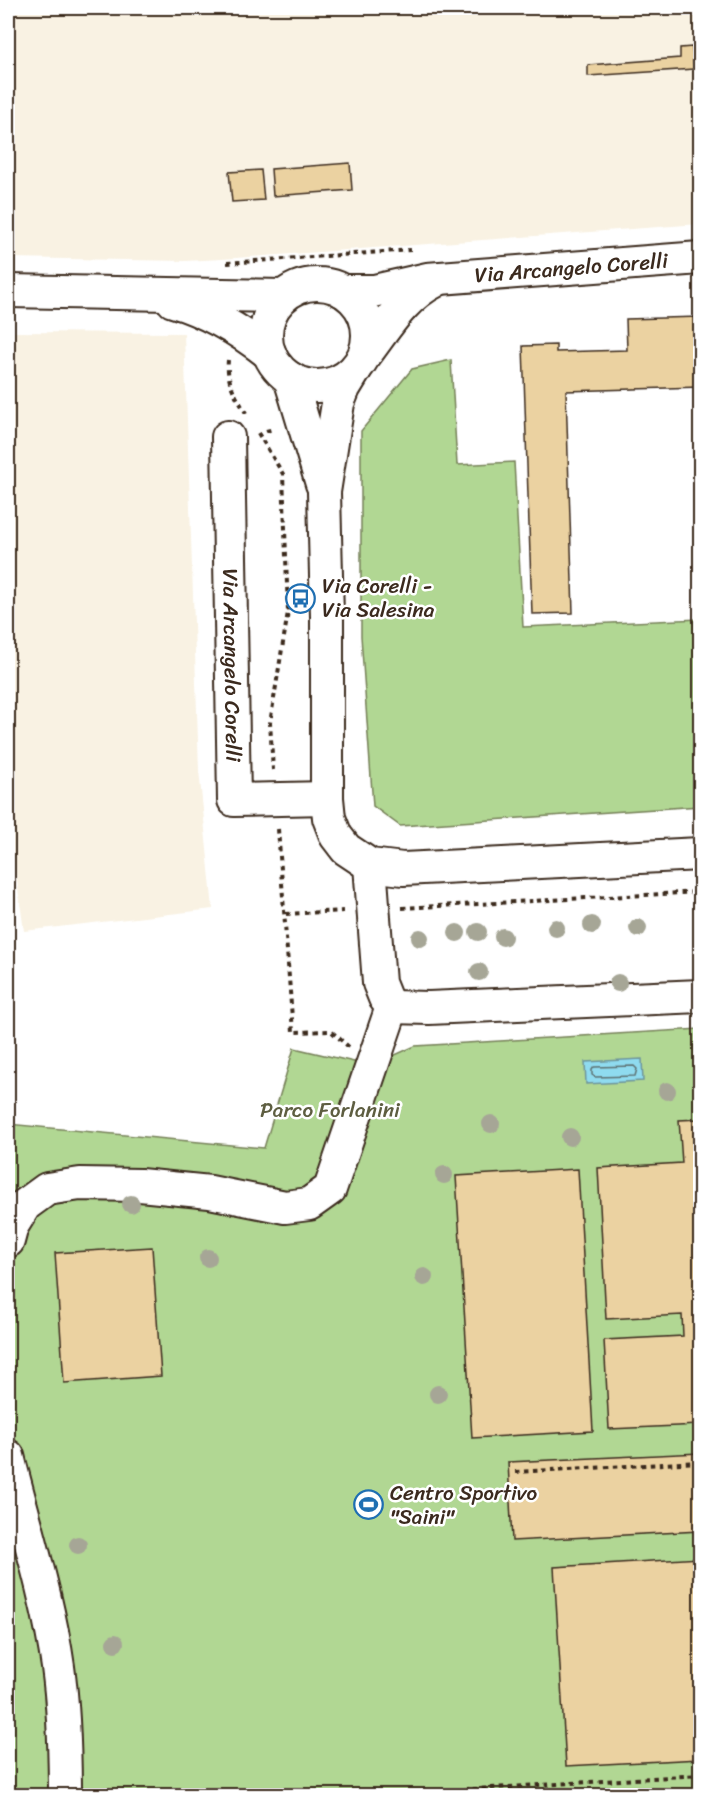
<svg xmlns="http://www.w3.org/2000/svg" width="708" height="1803" font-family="Sriracha,sans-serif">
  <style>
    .built { fill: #f9f2e3 }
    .green { fill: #b1d793; stroke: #768058; stroke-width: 1.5 }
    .water { fill: #8fdbef; stroke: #6d949b; stroke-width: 1.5 }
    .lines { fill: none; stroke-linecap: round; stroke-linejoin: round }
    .shore { stroke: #5d7172; stroke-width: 1.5 }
    .building { fill: #ebd2a1; stroke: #3b2a1e; stroke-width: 1.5 }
    .minor-casing { stroke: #3b2a1e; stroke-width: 36 }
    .path { stroke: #3b2a1e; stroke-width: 4; stroke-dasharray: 4.5 4.5; stroke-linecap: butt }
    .minor { stroke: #fff; stroke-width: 32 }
    .tree { fill: #a6a696 }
    .labels { text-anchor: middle; stroke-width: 5; stroke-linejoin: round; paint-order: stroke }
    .street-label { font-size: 21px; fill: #3b2a1e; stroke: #fff }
    .poi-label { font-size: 21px; fill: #3b2a1e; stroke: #fff; text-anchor: start }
    .park-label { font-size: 21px; fill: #5e5e41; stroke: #fff }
  </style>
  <rect width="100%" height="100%" fill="#fff"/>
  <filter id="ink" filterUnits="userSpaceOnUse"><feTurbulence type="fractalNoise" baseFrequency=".0167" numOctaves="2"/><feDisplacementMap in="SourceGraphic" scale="12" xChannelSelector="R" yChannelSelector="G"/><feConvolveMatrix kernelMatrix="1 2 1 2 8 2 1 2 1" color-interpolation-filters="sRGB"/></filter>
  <g filter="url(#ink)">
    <path class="built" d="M8,8H700V224L222,259L185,261L8,258Z
      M8,332L184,333L199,770L213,909L24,931L10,832L8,831Z"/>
    <path class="green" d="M451,360L457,465L514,462L523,627L700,619V806L400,826L373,806L361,636V431L412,369Z
      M700,1029V1795H8V1124L264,1148L294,1048L371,1066L415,1046Z"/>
    <path class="water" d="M642,1059L643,1081L586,1084L585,1062Z"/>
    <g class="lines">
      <path class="shore" d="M634,1066L637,1069L635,1076L595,1077L592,1075V1070L594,1067Z"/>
    </g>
    <path class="building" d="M692,47L694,69L588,76V65L680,58V48Z
      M350,163L352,190L273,196L271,169Z
      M261,170L264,200L232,202L229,172Z
      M700,317V387L566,391L573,613L532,614L523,346L556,345V352L627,350L626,319Z
      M700,1044V1425L609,1429L604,1340L683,1336L682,1315L606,1319L598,1168L682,1163L679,1120L699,1119L695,1045Z
      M578,1169L593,1431L472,1438L456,1176Z
      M152,1247L161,1376L64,1383L55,1253Z
      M700,1453V1531L512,1541L508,1462Z
      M700,1558V1759L566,1766L554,1567Z"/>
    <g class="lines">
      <defs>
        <g id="minor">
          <circle cx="317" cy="335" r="51"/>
          <path d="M8,291L283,296"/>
          <path id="s1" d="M343,291H374L427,279L700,258"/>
          <path d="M173,301C207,311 242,332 270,354"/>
          <path d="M365,355C385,329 404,296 435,281"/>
          <path d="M355,370L344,388L338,403L324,492L327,617V798L329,818L336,836L346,849L370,865L403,869L700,854"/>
          <path d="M290,378L322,484"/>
          <path id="s2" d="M228,437L234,800L327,798"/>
          <path d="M370,865L379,983L385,998L392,1007L429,1008L700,996"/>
          <path d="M8,1241L12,1226L25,1205L47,1189L80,1184L140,1185L210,1192L285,1207L309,1204L330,1189L392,1007"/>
          <path d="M8,1456C25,1526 48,1596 58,1667C64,1710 65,1753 65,1796"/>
        </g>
      </defs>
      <use href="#minor" class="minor-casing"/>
      <path class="path" d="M227,263L411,250
        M228,360C226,381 235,395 246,413
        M266,431L274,429
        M258,433L283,474L288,612L270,723L273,770
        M278,829L293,1032L331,1031L349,1047
        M402,908L700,892
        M286,914L343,911
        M515,1472L700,1462
        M365,1796L700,1775"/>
      <use href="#minor" class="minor"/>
    </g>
    <g class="tree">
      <circle cx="592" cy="925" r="9"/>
      <circle cx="556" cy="928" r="9"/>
      <circle cx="638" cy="928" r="9"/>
      <circle cx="478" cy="932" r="9"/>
      <circle cx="457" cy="933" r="9"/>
      <circle cx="503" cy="937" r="9"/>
      <circle cx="420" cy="938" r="9"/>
      <circle cx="479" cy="972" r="9"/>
      <circle cx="618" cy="983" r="9"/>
      <circle cx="667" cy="1091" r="9"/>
      <circle cx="491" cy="1124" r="9"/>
      <circle cx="570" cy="1137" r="9"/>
      <circle cx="444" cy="1175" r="9"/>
      <circle cx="131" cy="1204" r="9"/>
      <circle cx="208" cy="1258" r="9"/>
      <circle cx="424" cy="1277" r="9"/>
      <circle cx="438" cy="1394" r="9"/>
      <circle cx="78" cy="1545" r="9"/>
      <circle cx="115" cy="1643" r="9"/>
    </g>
  </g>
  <defs>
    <symbol id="bus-ring" viewBox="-11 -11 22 22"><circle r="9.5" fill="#fff" stroke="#1f6fb2" stroke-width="1.5"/><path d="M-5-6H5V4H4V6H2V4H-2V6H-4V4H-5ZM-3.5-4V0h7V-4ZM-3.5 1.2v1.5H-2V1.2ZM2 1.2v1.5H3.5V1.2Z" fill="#1f6fb2"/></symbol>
    <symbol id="stadium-ring" viewBox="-11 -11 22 22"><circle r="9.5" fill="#fff" stroke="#1f6fb2" stroke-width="1.5"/><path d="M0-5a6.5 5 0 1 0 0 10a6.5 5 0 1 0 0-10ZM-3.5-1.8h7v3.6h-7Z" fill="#1f6fb2"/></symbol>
  </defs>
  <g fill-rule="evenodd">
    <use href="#bus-ring" x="284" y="582" width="33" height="33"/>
    <use href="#stadium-ring" x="352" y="1488" width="33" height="33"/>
  </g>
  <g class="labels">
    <g class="street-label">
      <text dy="7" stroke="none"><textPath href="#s1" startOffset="230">Via Arcangelo Corelli</textPath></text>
      <text dy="7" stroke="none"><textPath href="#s2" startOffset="228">Via Arcangelo Corelli</textPath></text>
    </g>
    <g class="poi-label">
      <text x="322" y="593">Via Corelli -<tspan x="322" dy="24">Via Salesina</tspan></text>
      <text x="390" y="1500">Centro Sportivo<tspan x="390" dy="24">"Saini"</tspan></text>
    </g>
    <g class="park-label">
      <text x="330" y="1117">Parco Forlanini</text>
    </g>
  </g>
  <rect width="708" height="1803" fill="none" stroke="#fff" stroke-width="30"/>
  <rect x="15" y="15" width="678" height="1773" fill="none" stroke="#3b2a1e" stroke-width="2" filter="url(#ink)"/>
</svg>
